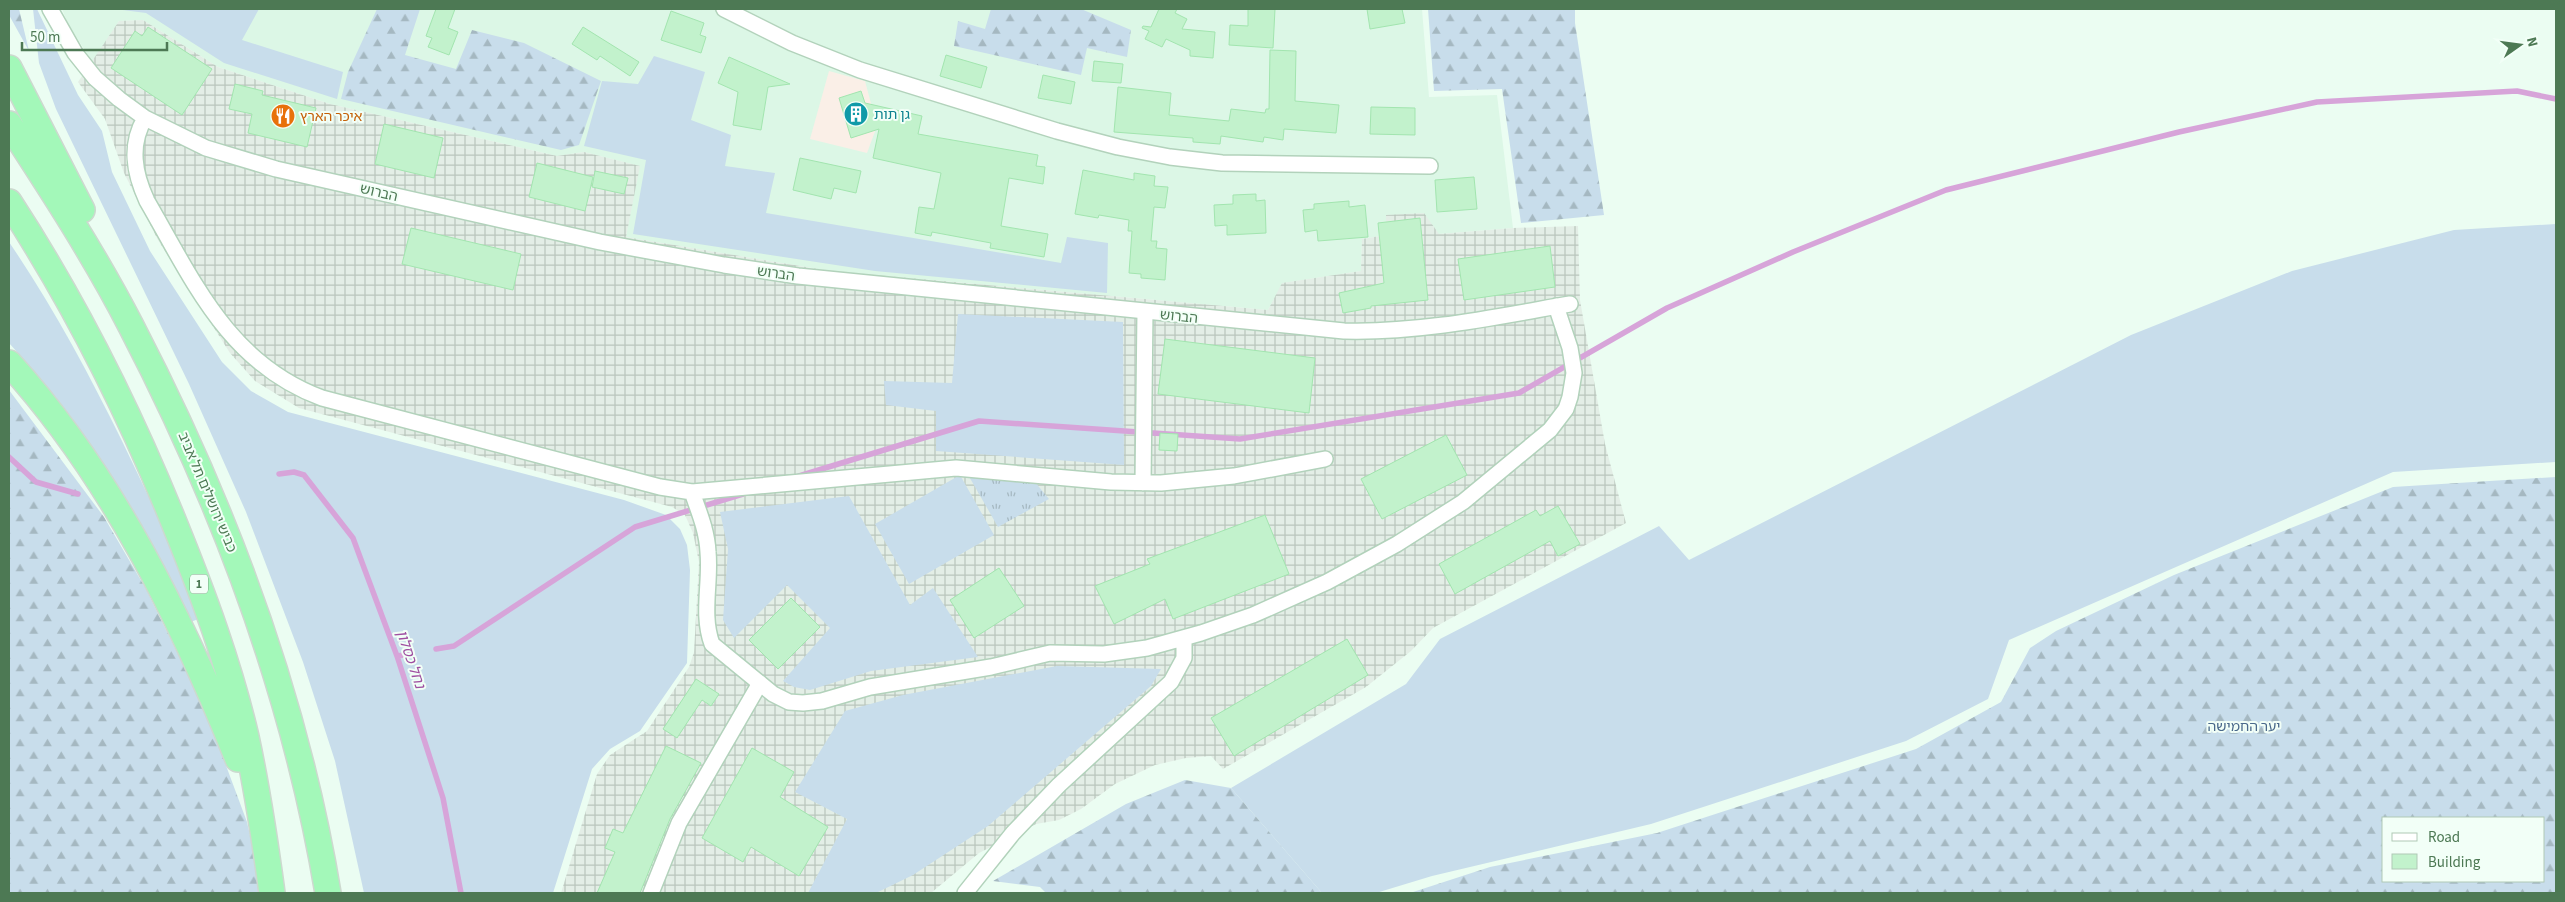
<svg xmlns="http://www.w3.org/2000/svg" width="2565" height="902" font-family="'Source Sans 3','Noto Sans Hebrew',sans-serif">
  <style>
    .residential { fill: #dcf7e6 }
    .industrial { fill: url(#industrial-grid) }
    .education { fill: #faefe7 }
    .grass { fill: #c8ddeb }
    .forest { fill: url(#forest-firs); fill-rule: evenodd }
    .park { fill: url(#park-tufts) }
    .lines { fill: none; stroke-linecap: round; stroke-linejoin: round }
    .stream { stroke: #d7a4d9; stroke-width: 5.5 }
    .building { fill: #c2f2cc; stroke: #a2e5af }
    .minor-casing { stroke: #b2d2bb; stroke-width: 18 }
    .trunk-casing { stroke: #cdd9cf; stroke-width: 28 }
    .minor { stroke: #fff; stroke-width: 15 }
    .trunk { stroke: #a3f8b9; stroke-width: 25 }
    .labels { text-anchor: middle; stroke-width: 4; stroke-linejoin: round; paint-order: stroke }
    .shield { fill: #f2fff7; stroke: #7ea185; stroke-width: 1 }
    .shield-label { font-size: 12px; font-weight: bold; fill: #4d7954 }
    .culture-label { font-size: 14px; fill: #0d838f; stroke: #f2fff7; text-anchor: start }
    .food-label { font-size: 14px; fill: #c56008; stroke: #f2fff7; text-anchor: start }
    .street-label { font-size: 14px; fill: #4d7954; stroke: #f2fff7 }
    .park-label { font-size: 14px; fill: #4a698b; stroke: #f2fff7 }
    .water-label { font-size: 15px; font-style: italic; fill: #9f4fa1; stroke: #f2fff7 }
  </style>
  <defs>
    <pattern id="industrial-grid" width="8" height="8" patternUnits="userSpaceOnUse" patternTransform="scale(1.25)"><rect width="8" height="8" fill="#e3eee6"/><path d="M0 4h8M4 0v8" fill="none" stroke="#bac6bd"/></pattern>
    <pattern id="forest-firs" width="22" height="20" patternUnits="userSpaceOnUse" patternTransform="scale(1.25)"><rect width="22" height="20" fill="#c8ddeb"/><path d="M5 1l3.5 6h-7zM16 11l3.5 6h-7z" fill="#a5b8c1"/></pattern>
    <pattern id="park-tufts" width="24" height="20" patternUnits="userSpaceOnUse" patternTransform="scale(1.25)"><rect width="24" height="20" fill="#c8ddeb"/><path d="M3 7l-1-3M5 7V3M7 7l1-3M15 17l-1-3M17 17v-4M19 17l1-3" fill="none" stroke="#a5b8c1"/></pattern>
  </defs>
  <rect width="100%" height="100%" fill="#ebfdf2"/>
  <path class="residential" d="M62,9H1422L1429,97L1497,95L1513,228L1439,234L1386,235L1362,239L1361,271L1283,283L1268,310L830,271L626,237L639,166L584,152L557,156L330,104L218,67L143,20L119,21L93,63L68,24Z"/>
  <path class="industrial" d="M143,20L218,67L330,104L557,156L584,152L640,166L626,237L830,271L1268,310L1282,283L1361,271L1362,239L1386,235V215L1424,213L1439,234L1513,228L1578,226L1580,300L1605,444L1626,523L1433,628L1411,651L1366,687L1223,769L1211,756L1186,758L1155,765L1115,784L1081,809L1059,820L1036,824L979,853L931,893H561L597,774L610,755L647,731L689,667L694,652L699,562L693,533L685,515L672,507L299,408L255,381L230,353L158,240L124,173L105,119L78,82L119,21Z"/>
  <path class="education" d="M829,71L865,81L877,126L867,153L810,139Z"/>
  <path class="grass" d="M33,9H37L78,95L102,131L112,172L150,251L222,362L251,391L288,412L624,500L666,515L680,529L687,545L690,570L687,663L640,731L610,749L592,769L553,893H364L335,761L303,662L246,512L189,384L56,109L39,63Z
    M115,9H259L242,40L343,72L337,99L224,63L146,13Z
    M654,56L705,72L691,120L731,135L725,166L775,173L766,213L1061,263L1067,237L1108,243L1107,293L875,271L633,234L646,160L584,146L602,81L638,84Z
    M2556,224V462L2393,472L2009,640L1988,699L1906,741L1651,824L1432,876L1376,893H1322L1231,788L1406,684L1440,639L1659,526L1689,560L2131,335L2292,271L2454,230Z
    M9,242C52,305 88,372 122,441C150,499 178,557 201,618L188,623C155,559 121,492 81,431C60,400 34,371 9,343Z
    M958,314L1123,322L1124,465L936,451V411L886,405L884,381L952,383Z
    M960,475L994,535L909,584L875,524Z
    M849,496L910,605L933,588L978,657L871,671L810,690L794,687L783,681L830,628L787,585L734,638L723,620L728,549L720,512Z
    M1057,666L1161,669L1151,686L988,826L913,875L876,893H808L847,819L795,792L845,711L903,695Z"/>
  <path class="forest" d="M9,9H19L29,51L9,15Z
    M377,9H420L405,55L456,69L472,30L524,43L601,81L579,145L561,150L341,99L348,72Z
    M991,9H1081L1131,30L1127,57L1087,48L1081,75L954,46L958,21L985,29Z
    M1428,9H1575V23L1604,215L1521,223L1502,89L1434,91Z
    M9,390L104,517L146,589L205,709L247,822L263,893H9Z
    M2556,477V893H1410L1490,867L1657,833L1916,749L2001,702L2030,648L2056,631L2174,575L2393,487ZM2544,818V881H2384V818Z
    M1185,780L1231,788L1322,893H1046L1040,887L993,881L1126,804Z"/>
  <path class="park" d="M967,473L1035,482L1049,499L998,527Z"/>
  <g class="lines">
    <path class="stream" d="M9,457L36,482L78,494
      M279,474L294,472L304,475L353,538L360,557L397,656L443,798L461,893
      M799,476L979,421L1240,439L1519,393L1667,308L1793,252L1946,190L2179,132L2317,102L2517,91L2556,99
      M436,649L454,646L635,527L743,494
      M397,656L411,654"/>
  </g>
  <path class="building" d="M436,9H455L448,28L458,32L449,55L428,47L432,38L426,36Z
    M1159,9H1177L1175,13L1187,19L1182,29L1215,32L1213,58L1190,56V50L1166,39L1162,47L1145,39L1149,31L1142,28L1143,26L1151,27Z
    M1248,9H1275L1273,48L1229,45L1230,25L1248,26Z
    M1367,9H1402L1405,23L1370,29Z
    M671,11L704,23L700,35L706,37L701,53L661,40Z
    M148,27L212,69L182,115L111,68L135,31L142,36Z
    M583,27L639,62L630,76L600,56L597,60L572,44Z
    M1270,50L1296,51L1295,101L1339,105L1336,133L1284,129L1283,140L1264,137L1263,142L1221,136L1220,144L1193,142V138L1114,132L1118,87L1171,93L1169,115L1229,121L1231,109L1265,113L1266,109H1269Z
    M946,55L987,67L981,88L940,76Z
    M729,57L790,84L768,87L761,130L733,125L738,92L718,83Z
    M1094,61L1123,64L1121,83L1092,81Z
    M1043,75L1075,82L1071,104L1038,98Z
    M235,84L263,91L262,95L316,108L307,147L248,133L252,114L229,109Z
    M861,91L865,103L922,116L918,134L1038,155L1036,166L1045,167L1043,184L1009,178L1001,226L1048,234L1044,257L990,248L991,243L932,232L931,236L915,233L919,207L934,209L941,173L873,158L879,129L851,138L839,98Z
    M1371,107L1415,108V135L1370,134Z
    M384,124L443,138L434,178L375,164Z
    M800,158L861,171L856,193L834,188L831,199L793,190Z
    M537,163L593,177L585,211L529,197Z
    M1083,170L1134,180V173L1155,176L1154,186L1168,187L1165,208L1154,207L1151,241H1157L1156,248L1167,249L1165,280L1141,278V274L1129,273L1132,231H1128L1129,220L1099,215L1098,218L1075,214Z
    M595,171L628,178L624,194L592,187Z
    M1474,177L1477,209L1437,212L1435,180Z
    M1256,194V201L1265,200L1266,233L1227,235V225L1215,226L1214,205L1233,204V195Z
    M1349,201V207L1365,205L1368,237L1318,241L1317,230L1305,232L1303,210L1314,209V204Z
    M1420,218L1428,300L1371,306V308L1343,313L1339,293L1384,283L1378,223Z
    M411,228L521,254L513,290L402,264Z
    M1550,246L1555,287L1464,300L1458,259Z
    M1165,339L1315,358L1309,413L1158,394Z
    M1160,433L1178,434L1177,451L1159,450Z
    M1446,435L1467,475L1382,519L1361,479Z
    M1558,506L1580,544L1558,556L1550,541L1455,594L1439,564L1536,510L1540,516Z
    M1265,515L1289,574L1173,619L1165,599L1114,624L1095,586L1150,564L1147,559Z
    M999,568L1024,606L974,638L950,600Z
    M791,598L820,627L778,669L749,640Z
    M1347,639L1368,675L1234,756L1211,718Z
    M696,679L719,694L711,706L702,700L677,738L663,729Z
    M666,746L701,763L670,819L640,893H597L615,852L605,848L613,829L623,833Z
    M752,748L794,772L780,797L828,827L799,876L751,847L743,862L702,838Z"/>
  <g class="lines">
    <defs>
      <path id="minor" d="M50,9L75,53L95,78L119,99L145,118L206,148L276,169L600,242L724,265L798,276L1344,331C1420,333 1495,317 1570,304
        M724,9L792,43L860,70L1057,131L1118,147L1170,157L1222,163L1430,166
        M145,118C129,145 134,173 147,201C194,282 228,363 322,398L660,487L692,492L956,468L1111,482L1161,483L1234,476L1325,459
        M1143,483L1145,312
        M692,492C699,512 707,531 708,552C711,583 701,614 712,644L773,694L789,702L803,703L822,701L870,687L991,667L1050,653L1104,654L1147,648L1201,633L1253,615L1327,582L1397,544L1463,502L1550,430L1566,409L1570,397L1574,373L1570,348L1556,306
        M651,893L679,823L760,683
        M965,893L1013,833L1059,785L1171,682L1184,658V638"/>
      <path id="trunk" d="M9,68L82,210
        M9,124C52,190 95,256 131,326C223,503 295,695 328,893
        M9,202C75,303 130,413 175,525C203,594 229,664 246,737C257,788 265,841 272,893
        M9,363C112,476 181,618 238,759"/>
    </defs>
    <use href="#minor" class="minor-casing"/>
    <use href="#trunk" class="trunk-casing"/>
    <use href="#minor" class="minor"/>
    <use href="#trunk" class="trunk"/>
  </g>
  <defs>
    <symbol id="building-disc" viewBox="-11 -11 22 22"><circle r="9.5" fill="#0f9aa8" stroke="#f2fff7"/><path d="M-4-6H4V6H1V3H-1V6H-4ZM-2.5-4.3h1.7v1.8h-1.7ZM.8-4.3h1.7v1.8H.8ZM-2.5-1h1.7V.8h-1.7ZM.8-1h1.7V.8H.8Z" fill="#fff"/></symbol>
    <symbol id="restaurant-disc" viewBox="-11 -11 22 22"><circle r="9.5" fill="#e8710a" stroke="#f2fff7"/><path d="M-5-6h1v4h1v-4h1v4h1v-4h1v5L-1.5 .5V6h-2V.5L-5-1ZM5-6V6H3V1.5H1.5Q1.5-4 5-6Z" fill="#fff"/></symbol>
  </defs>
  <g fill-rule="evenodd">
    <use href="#building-disc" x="842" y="100" width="28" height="28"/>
    <use href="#restaurant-disc" x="269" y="102" width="28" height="28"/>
  </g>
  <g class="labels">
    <rect class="shield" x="190" y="574.5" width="18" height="19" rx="4"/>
    <g class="shield-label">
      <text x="199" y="588">1</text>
    </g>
    <g class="culture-label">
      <text x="874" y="119">גן תות</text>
    </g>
    <g class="food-label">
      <text x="300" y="121">איכר הארץ</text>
    </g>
    <g class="street-label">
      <text transform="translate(379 192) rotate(13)" y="5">הברוש</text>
      <text transform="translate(776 273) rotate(8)" y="5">הברוש</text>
      <text transform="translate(1179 316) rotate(6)" y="5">הברוש</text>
      <text transform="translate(208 492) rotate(67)" y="5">כביש ירושלים תל אביב</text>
    </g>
    <g class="park-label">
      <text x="2244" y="731">יער החמישה</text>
    </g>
    <g class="water-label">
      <text transform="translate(411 659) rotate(71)" y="5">נחל כסלון</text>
    </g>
  </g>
  <rect width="2565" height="902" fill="none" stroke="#4d7954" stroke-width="20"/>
  <rect x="2382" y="817" width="162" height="65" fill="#f2fff7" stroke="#b0c9b6"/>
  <rect x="2392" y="833" width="25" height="8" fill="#ffffff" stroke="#b0c9b6"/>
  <text x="2428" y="842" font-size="15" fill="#4d7954">Road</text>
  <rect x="2392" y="854" width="25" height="15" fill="#c2f2cc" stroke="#b0c9b6"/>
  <text x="2428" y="867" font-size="15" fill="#4d7954">Building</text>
  <g transform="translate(2520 45) rotate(76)" stroke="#f2fff7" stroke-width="4" paint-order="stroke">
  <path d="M0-4L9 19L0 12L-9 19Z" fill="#4d7954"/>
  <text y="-8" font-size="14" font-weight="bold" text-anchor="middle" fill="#4d7954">N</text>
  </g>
  <path d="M22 42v8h145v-8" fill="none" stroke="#4d7954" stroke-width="2.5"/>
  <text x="30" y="42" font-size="15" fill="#4d7954" stroke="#f2fff7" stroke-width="4" paint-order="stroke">50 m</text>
</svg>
